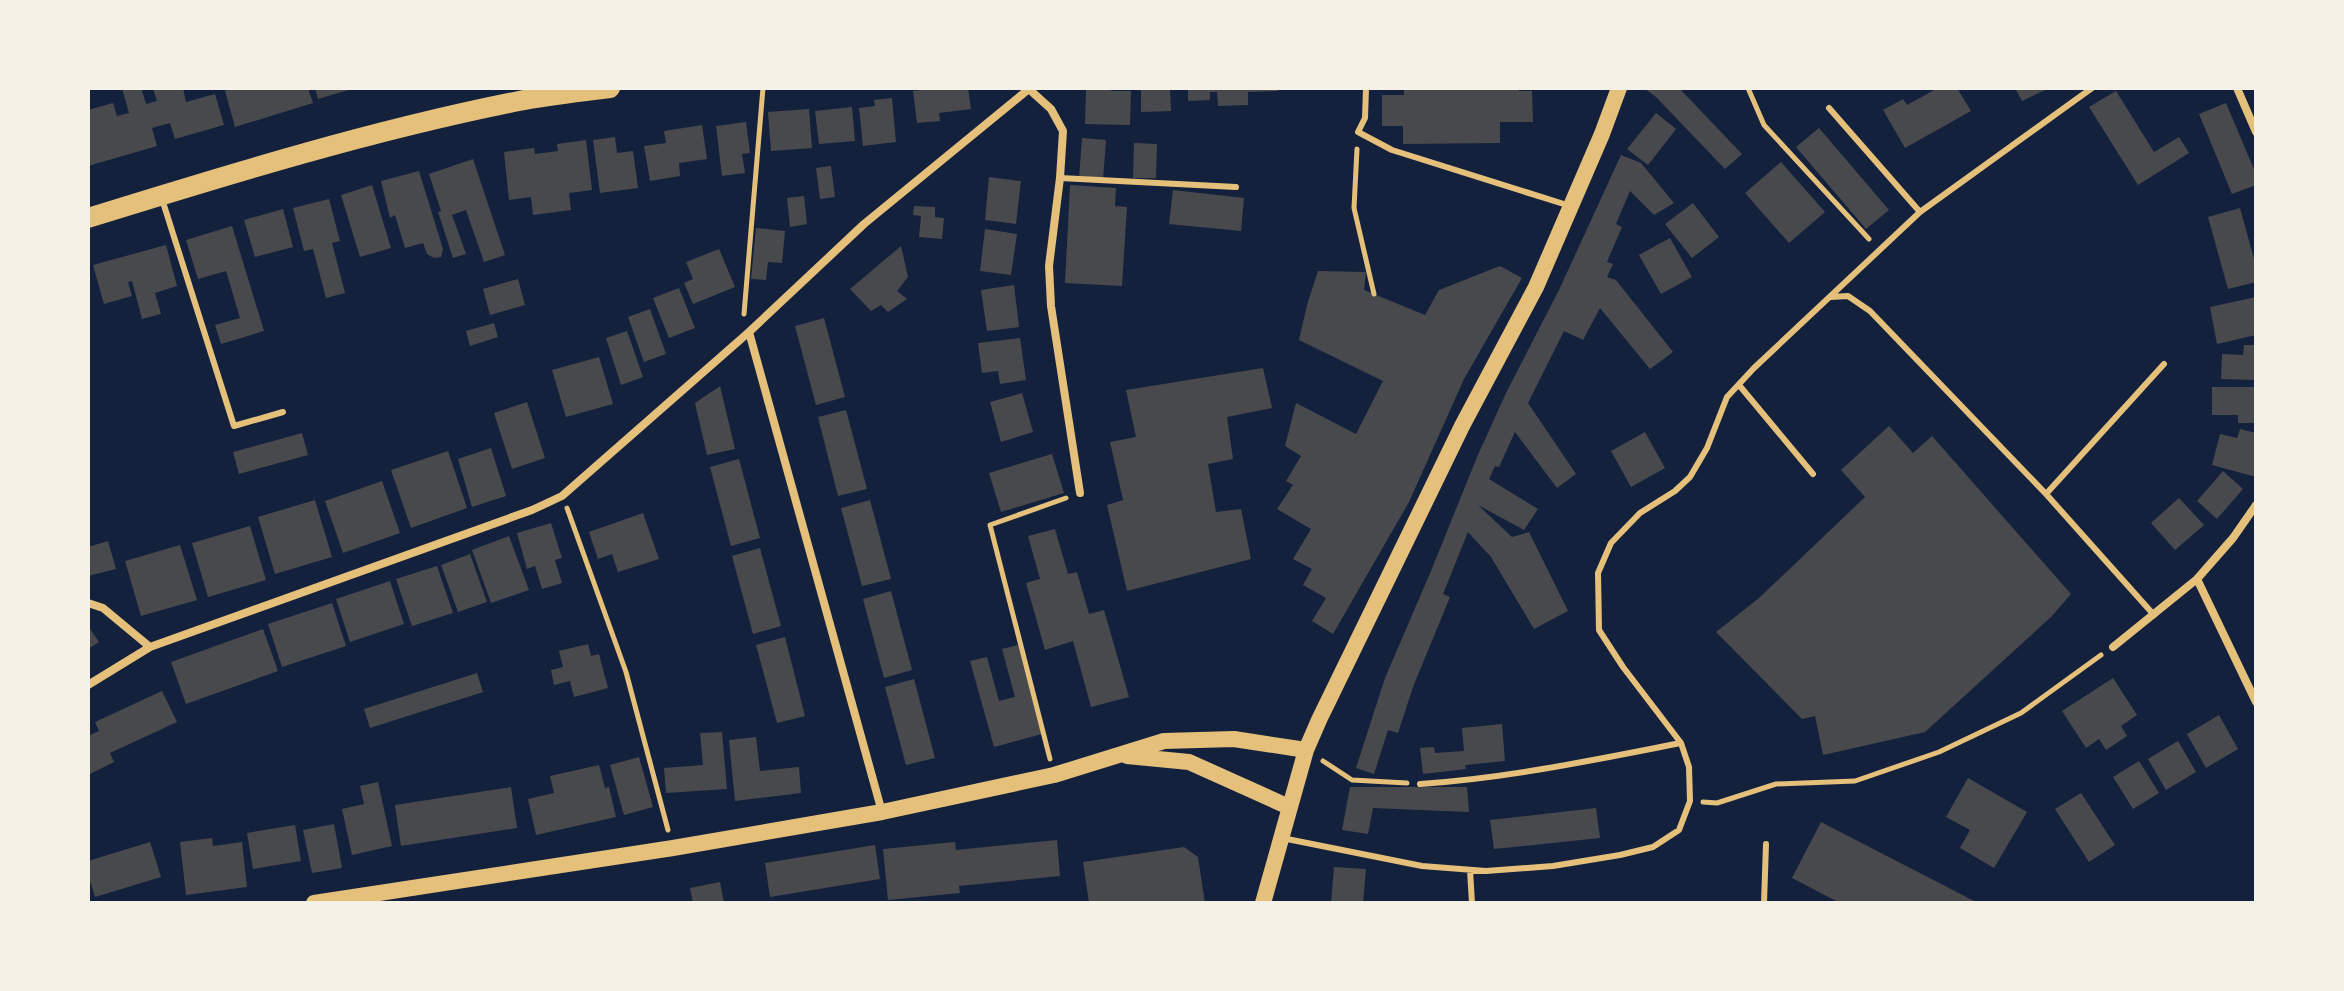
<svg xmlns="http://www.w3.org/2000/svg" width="2344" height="991" font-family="Karla,sans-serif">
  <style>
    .building { fill: #48494c }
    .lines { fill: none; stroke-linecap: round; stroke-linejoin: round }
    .path { stroke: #e5c07b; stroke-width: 5 }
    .service { stroke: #e5c07b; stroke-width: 6 }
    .minor { stroke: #e5c07b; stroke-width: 8 }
    .secondary { stroke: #e5c07b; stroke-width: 16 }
    .primary { stroke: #e5c07b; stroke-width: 20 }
  </style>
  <rect width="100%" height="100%" fill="#14213d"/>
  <path class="building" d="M122,88H141L146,104L157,101L153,89L156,88H183L186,102L215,94L224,125L175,139L170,123L152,128L157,146L88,166V110L113,103L117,116L129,113Z
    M235,88H308L313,103L235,127L225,91Z
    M315,88H352V89L318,99Z
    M937,88H968L971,109L939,113L940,121L917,123L913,91Z
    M1086,88H1112L1111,91H1131L1130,125L1085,124Z
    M1141,88H1170L1171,111L1141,112Z
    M1188,88H1278V91L1248,92V105L1218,106L1217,92H1210V100L1188,101Z
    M1404,88H1519V91H1532L1533,122H1500V143L1403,144V126H1382V95H1404Z
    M1644,88H1679L1742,154L1725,169L1656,97Z
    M1938,88H1957L1971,111L1905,148L1883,110L1903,99L1907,105Z
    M2015,88H2049L2022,101Z
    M2116,91L2154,152L2179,137L2189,153L2138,185L2089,107Z
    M892,98L896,142L863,146L859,108L875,106L874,100Z
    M2226,103L2256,174V185L2232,194L2199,114Z
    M852,107L855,141L819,144L815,111Z
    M809,109L812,148L771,151L768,112Z
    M1656,113L1676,129L1648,165L1627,149Z
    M746,122L750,153L742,154L745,173L722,176L716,126Z
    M702,125L707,159L679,163L680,176L650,181L644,146L666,143L664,131Z
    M1819,128L1889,210L1866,229L1796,147Z
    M615,137L617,153L633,151L638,188L600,193L593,140Z
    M1082,138L1106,140L1103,180L1079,178Z
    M586,140L592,190L569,193L571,210L533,215L531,197L509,200L504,152L534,148L535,154L558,151L557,144Z
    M1134,143L1157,144L1156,178H1133Z
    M1621,155L1641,163L1674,203L1654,215L1630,191L1616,224L1622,227L1607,262L1613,264L1607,277L1616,280L1673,352L1650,369L1600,308L1583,340L1564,331L1528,403L1576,474L1557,488L1515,432L1499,467L1495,466L1489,479L1538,509L1524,530L1478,505L1512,537L1529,532L1568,611L1534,629L1491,557L1468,532L1443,594L1450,597L1413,687L1398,733L1388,730L1374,774L1356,768L1385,678L1431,571L1477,457L1506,393L1559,290Z
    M473,159L505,255L484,262L466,210L452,215L466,254L453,258L438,212L441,211L429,174Z
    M1781,162L1825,212L1789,243L1745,193Z
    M831,166L835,197L820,199L816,168Z
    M419,171L443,249L441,257L434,258L427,254L423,243L405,248L395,215L390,218L381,181Z
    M989,177L1021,181L1016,224L985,220Z
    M372,185L391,248L360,257L341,195Z
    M1070,185L1116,188L1115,206L1127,207L1122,286L1065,283Z
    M1173,190L1244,198L1241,231L1169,224Z
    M804,196L807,224L790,227L787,198Z
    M329,199L340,241L332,243L345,293L326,298L313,249L304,251L293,208Z
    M1693,203L1719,237L1692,258L1665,224Z
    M914,206L935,207V217L944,218L942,239L919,237L921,216L913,215Z
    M2240,208L2256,266V282L2228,289L2208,217Z
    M283,209L293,247L255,257L244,220Z
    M232,226L264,331L221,344L215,325L240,318L226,271L198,279L186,240Z
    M756,228L785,231L782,263L768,262L766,280L751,279Z
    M985,229L1017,234L1011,275L980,271Z
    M1670,238L1692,277L1661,294L1639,255Z
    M166,245L177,286L155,293L161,314L142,319L132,281L128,282L132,296L104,304L93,265Z
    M901,246L908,277L897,291L907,299L888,312L881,305L871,311L850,289Z
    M719,249L735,287L693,304L684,283L693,279L686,262Z
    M1500,266L1522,278L1464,379L1409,502L1333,634L1312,621L1326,598L1303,585L1312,569L1293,559L1311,529L1277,509L1293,485L1286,481L1301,456L1285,446L1296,403L1356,434L1383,381L1299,340L1307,305L1318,271L1366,272L1364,290L1425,315L1439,290Z
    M518,279L525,305L490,315L483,289Z
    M1014,285L1019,327L987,331L981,290Z
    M679,288L695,328L669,338L653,298Z
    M2256,297V335L2217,344L2210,307Z
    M650,309L666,354L644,362L628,317Z
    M824,318L845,397L816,405L795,326Z
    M494,323L498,337L470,346L466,331Z
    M627,331L643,377L621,385L606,338Z
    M1020,338L1026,380L1000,384L998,371L982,373L978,343Z
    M2244,345H2256V380L2221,379L2222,354L2243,355Z
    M599,357L613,404L566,417L552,370Z
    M1263,368L1272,408L1227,417L1233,459L1208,464L1216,512L1241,509L1251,559L1127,591L1107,505L1123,500L1110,442L1136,437L1126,390Z
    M720,386L735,449L707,455L695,403Z
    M2212,387H2256V423H2238V415H2212Z
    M1022,393L1033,432L1001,442L990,402Z
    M527,402L545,458L512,469L494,413Z
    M846,410L867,489L838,496L818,417Z
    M1889,426L1913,453L1932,436L2071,594L2052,616L1925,732L1823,755L1815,716L1802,719L1716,632L1759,598L1865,497L1841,470Z
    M2240,429L2256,433V477L2212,465L2220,434L2237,438Z
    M1645,432L1665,468L1631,487L1611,451Z
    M302,433L308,455L239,474L233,452Z
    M491,448L506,496L472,507L458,459Z
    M448,451L467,508L411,528L391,470Z
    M1052,454L1064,493L1001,512L989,473Z
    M739,459L760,538L731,546L710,467Z
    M2223,471L2243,489L2217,519L2197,501Z
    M382,481L400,533L343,553L325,501Z
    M2179,498L2204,525L2175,550L2151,523Z
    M315,500L332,557L275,574L258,517Z
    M870,500L891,579L862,586L841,508Z
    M643,513L659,559L618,572L612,554L598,559L589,532Z
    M551,523L562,558L555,560L562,583L542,589L535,566L527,569L517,533Z
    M250,526L266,580L208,597L192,543Z
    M1055,529L1068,574L1077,572L1089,614L1104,610L1129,697L1091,707L1073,641L1045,650L1026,583L1040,579L1028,536Z
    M509,536L529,590L491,603L472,550Z
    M108,541L116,569L88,576V547Z
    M180,545L197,600L141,616L125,561Z
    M760,548L781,626L753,634L732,556Z
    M470,554L487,602L458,612L441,565Z
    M437,566L453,613L412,626L396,579Z
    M390,581L404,624L350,642L336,599Z
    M891,591L912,670L884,678L863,599Z
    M332,603L346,646L282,667L268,624Z
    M88,626L99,642L88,649Z
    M263,629L278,671L186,704L171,662Z
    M785,637L805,716L777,723L756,645Z
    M588,644L591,656L599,654L608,688L574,697L570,681L554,685L551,670L563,667L559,651Z
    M1018,645L1042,734L994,747L970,661L987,657L999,701L1015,697L1002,649Z
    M477,673L483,692L370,728L364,709Z
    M2113,678L2137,715L2121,726L2127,736L2106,750L2099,739L2086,748L2062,711Z
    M914,679L935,758L906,765L885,687Z
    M162,691L177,722L110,753L114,762L88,775V736L99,731L95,722Z
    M2219,715L2238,749L2206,768L2187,734Z
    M1502,724L1505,761L1465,765L1466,769L1423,774L1420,748L1434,747L1435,753L1464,751L1462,728Z
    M722,732L727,789L666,793L664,768L703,765L700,733Z
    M756,737L760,771L799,767L801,793L735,801L729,740Z
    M2178,741L2196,772L2166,790L2148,759Z
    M639,757L653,807L624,815L610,765Z
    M2139,761L2159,793L2133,809L2113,777Z
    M599,765L605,788L609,787L616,817L536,835L528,799L554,793L550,776Z
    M1968,778L2027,812L1994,868L1960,848L1970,830L1946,817Z
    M378,782L392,846L352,855L342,809L364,804L360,786Z
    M511,787L517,828L401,846L395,805Z
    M1350,787H1467L1469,812L1373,808L1368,834L1342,830Z
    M2081,793L2115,845L2089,862L2055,809Z
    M1596,808L1600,838L1494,849L1490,820Z
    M1821,822L1978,903H1840L1792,878Z
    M334,824L342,868L312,873L303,830Z
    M295,825L301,861L253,869L247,833Z
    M212,838L213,846L242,842L247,887L186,895L180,842Z
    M1057,840L1060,876L959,886L960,893L888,900L883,849L955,842L956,850Z
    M150,842L161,877L95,897L88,874V861Z
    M875,845L880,879L770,897L765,863Z
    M1184,847L1198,857L1205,903H1089L1083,862Z
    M1334,867L1366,869L1363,903H1331Z
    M720,882L724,903H693L690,888Z"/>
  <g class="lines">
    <path class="path" d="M1748,88L1764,125L1869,239
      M1357,149L1354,208L1374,294
      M744,314L763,88
      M567,508L626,672L668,830
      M1050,759L990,525L1066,498
      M1323,761L1352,780L1407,783
      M1703,802L1717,803L1776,784L1855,781L1939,752L2021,713L2101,655"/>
    <path class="service" d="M1366,88L1365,118L1358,132L1392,150L1567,205
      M1829,108L1920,212
      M1060,178L1236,187
      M162,199L234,426L283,412
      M1831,297L1848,296L1870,311L2046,494L2154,615
      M1739,385L1813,474
      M2046,494L2164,364
      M1420,784C1508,778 1594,760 1681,743
      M1282,838L1422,866L1486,871L1553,866L1620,855L1653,847L1679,830L1690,801L1689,767L1681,743L1623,667L1599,630L1598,573L1611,543L1640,513L1675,491L1690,477L1707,448L1727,397L1754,368L1920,212L2092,88
      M1470,870L1472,903
      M1764,903L1766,844"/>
    <path class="minor" d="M2237,88L2256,132
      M1030,90L1051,109L1063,131L1060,178L1049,266L1051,306L1080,493
      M749,332L882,812
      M2197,579L2256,702
      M88,603L103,608L150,647
      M2113,647L2197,579L2233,538L2256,505
      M88,685L150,647L532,510L562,496L749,332L864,224L1030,88"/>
    <path class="secondary" d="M1127,756L1189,762L1289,807
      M314,903L673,848L882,812L1054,775L1164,741L1234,739L1306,750
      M1263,903L1306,750L1319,720L1462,426L1536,287L1602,134L1619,88"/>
    <path class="primary" d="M88,218C230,174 373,130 519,101C549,95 580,92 610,88"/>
  </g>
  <rect width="2344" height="991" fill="none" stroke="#f6f1e7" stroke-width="180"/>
</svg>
